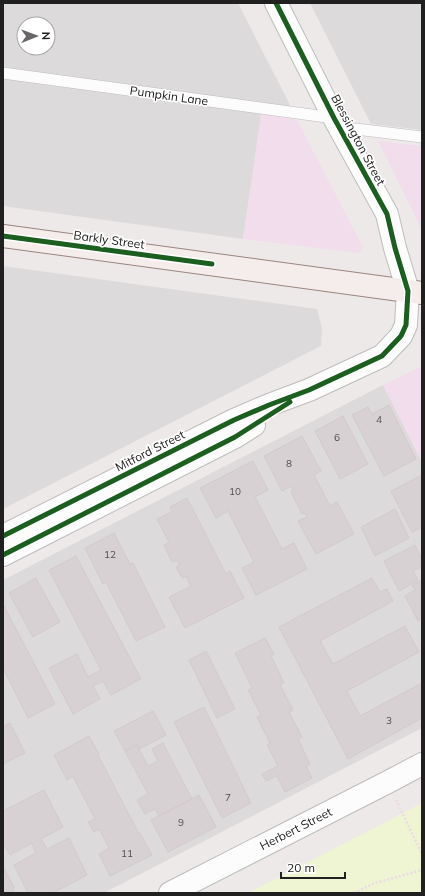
<svg xmlns="http://www.w3.org/2000/svg" width="425" height="896" font-family="Mulish,sans-serif">
  <style>
    .residential { fill: #dddadb; fill-rule: evenodd }
    .commercial { fill: #f1ddeb }
    .park { fill: #eff4d3 }
    .building { fill: #d7d1d3; stroke: #d2cacc }
    .lines { fill: none; stroke-linecap: round; stroke-linejoin: round }
    .service-casing { stroke: #bebcbc; stroke-width: 12 }
    .minor-casing { stroke: #bebcbc; stroke-width: 24 }
    .secondary-casing { stroke: #9a857f; stroke-width: 24 }
    .path { stroke: #ecd9e6; stroke-width: 2.5; stroke-dasharray: 2 2; stroke-linecap: butt }
    .service { stroke: #fcfcfc; stroke-width: 11 }
    .minor { stroke: #fcfcfc; stroke-width: 22 }
    .secondary { stroke: #f5edeb; stroke-width: 22 }
    .cycleway-casing { stroke: #fff; stroke-width: 8 }
    .cycleway { stroke: #1b5e20; stroke-width: 5 }
    .labels { text-anchor: middle; stroke-width: 3.5; stroke-linejoin: round; paint-order: stroke }
    .number-label { font-size: 10px; fill: #504e4e }
    .street-label { font-size: 12px; fill: #202020; stroke: #fff }
  </style>
  <rect width="100%" height="100%" fill="#eee9e9"/>
  <path class="residential" d="M3,3H238L290,105L288,108L263,105L243,239L3,206ZM24,24H48V48H24Z
    M310,3H422V130L371,124Z
    M3,266L317,309L322,328L321,346L3,509Z
    M383,385L422,462V728L104,893H3V580Z"/>
  <path class="commercial" d="M261,114L297,120L363,247L359,253L243,239Z
    M378,141L422,146V230Z
    M422,366V462L383,385Z"/>
  <path class="park" d="M422,803V893H248L403,813Z"/>
  <path class="building" d="M389,405L416,459L384,476L352,415L368,407L372,414Z
    M343,416L368,464L340,479L315,431Z
    M302,436L321,471L314,475L330,506L337,502L354,534L316,554L298,521L307,517L305,513L302,514L291,492L293,490L291,486L282,491L264,456Z
    M253,461L268,490L255,497L282,549L294,543L307,569L256,595L242,568L254,562L228,511L216,518L200,488Z
    M422,475V527L412,532L391,491Z
    M187,498L226,574L230,571L244,598L185,628L169,597L191,586L186,576L182,578L176,567L180,565L177,560L172,562L164,545L169,542L157,519L172,512L170,507Z
    M395,509L409,538L375,556L361,527Z
    M114,533L130,564L133,563L165,627L136,641L106,582L103,584L85,548Z
    M415,545L422,559V567L413,571L418,580L399,591L384,561Z
    M76,556L141,679L111,695L103,681L93,686L100,699L73,714L49,668L77,654L88,677L101,670L49,570Z
    M36,578L60,622L33,637L9,593Z
    M372,578L380,592L387,589L393,601L320,641L333,664L405,626L419,652L347,691L360,716L422,683V718L348,759L279,627Z
    M422,580V618L418,621L405,596L415,590L412,585Z
    M3,604L55,704L28,718L3,668Z
    M265,638L274,654L271,656L284,683L280,685L293,710L289,712L302,737L298,739L310,764L306,766L312,778L285,792L277,776L266,781L262,774L278,766L267,745L270,743L257,717L261,715L248,690L252,688L235,653Z
    M206,651L235,709L217,718L189,660Z
    M204,707L251,803L222,818L174,722Z
    M153,711L166,735L139,749L137,745L125,751L114,731Z
    M10,723L25,753L3,764V727Z
    M89,736L99,754L98,755L139,834L140,833L152,855L110,876L99,854L109,848L99,829L94,832L88,822L95,819L73,776L67,780L54,755Z
    M163,743L192,799L159,816L155,809L145,814L137,800L148,794L125,751L137,745L148,766L158,761L152,749Z
    M44,790L63,827L41,839L47,849L69,838L87,875L53,893H28L14,865L36,853L32,843L10,855L3,843V811Z
    M199,795L216,827L168,852L151,820Z
    M3,867L14,887L13,891L14,893H3Z"/>
  <g class="lines">
    <defs>
      <path id="service" d="M3,73L334,118
        M339,127L422,137"/>
      <path id="minor" d="M3,536L234,420L269,405L309,390L382,356L401,336L406,325L408,291L395,248L387,214L334,118L276,3
        M3,555L235,437L254,425
        M170,893L388,782L422,764"/>
      <path id="secondary" d="M3,236L422,293"/>
    </defs>
    <use href="#service" class="service-casing"/>
    <use href="#minor" class="minor-casing"/>
    <use href="#secondary" class="secondary-casing"/>
    <path class="path" d="M396,800L422,854
      M354,893L375,883L422,870"/>
    <use href="#service" class="service"/>
    <use href="#minor" class="minor"/>
    <use href="#secondary" class="secondary"/>
    <defs>
      <path id="cycleway" d="M3,236L212,264
        M3,536L234,420L269,405L309,390L382,356L401,336L406,325L408,291L395,248L387,214L334,118L276,3
        M3,555L235,437L290,402"/>
    </defs>
    <use href="#cycleway" class="cycleway-casing"/>
    <use href="#cycleway" class="cycleway"/>
  </g>
  <g class="labels">
    <g class="number-label">
      <text x="379" y="423">4</text>
      <text x="337" y="441">6</text>
      <text x="289" y="467">8</text>
      <text x="235" y="495">10</text>
      <text x="110" y="558">12</text>
      <text x="389" y="724">3</text>
      <text x="228" y="801">7</text>
      <text x="181" y="826">9</text>
      <text x="127" y="857">11</text>
    </g>
    <g class="street-label">
      <text transform="translate(169 96) rotate(8)" y="4">Pumpkin Lane</text>
      <text transform="translate(358 140) rotate(62)" y="4">Blessington Street</text>
      <text transform="translate(109 240) rotate(8)" y="4">Barkly Street</text>
      <text transform="translate(150 451) rotate(-27)" y="4">Mitford Street</text>
      <text transform="translate(296 829) rotate(-27)" y="4">Herbert Street</text>
    </g>
  </g>
  <rect width="425" height="896" fill="none" stroke="#202020" stroke-width="8"/>
  <g transform="translate(36 36) rotate(89)"><circle r="19" fill="#ffffff" stroke="#a6a6a6"/>
  <path d="M0-3L7 15L0 10L-7 15Z" fill="#686666"/>
  <text y="-6" font-size="11" font-weight="bold" text-anchor="middle" fill="#202020">N</text>
  </g>
  <path d="M281 872v6h64v-6" fill="none" stroke="#202020" stroke-width="2"/>
  <text x="287" y="872" font-size="12" fill="#202020" stroke="#ffffff" stroke-width="3" paint-order="stroke">20 m</text>
</svg>
